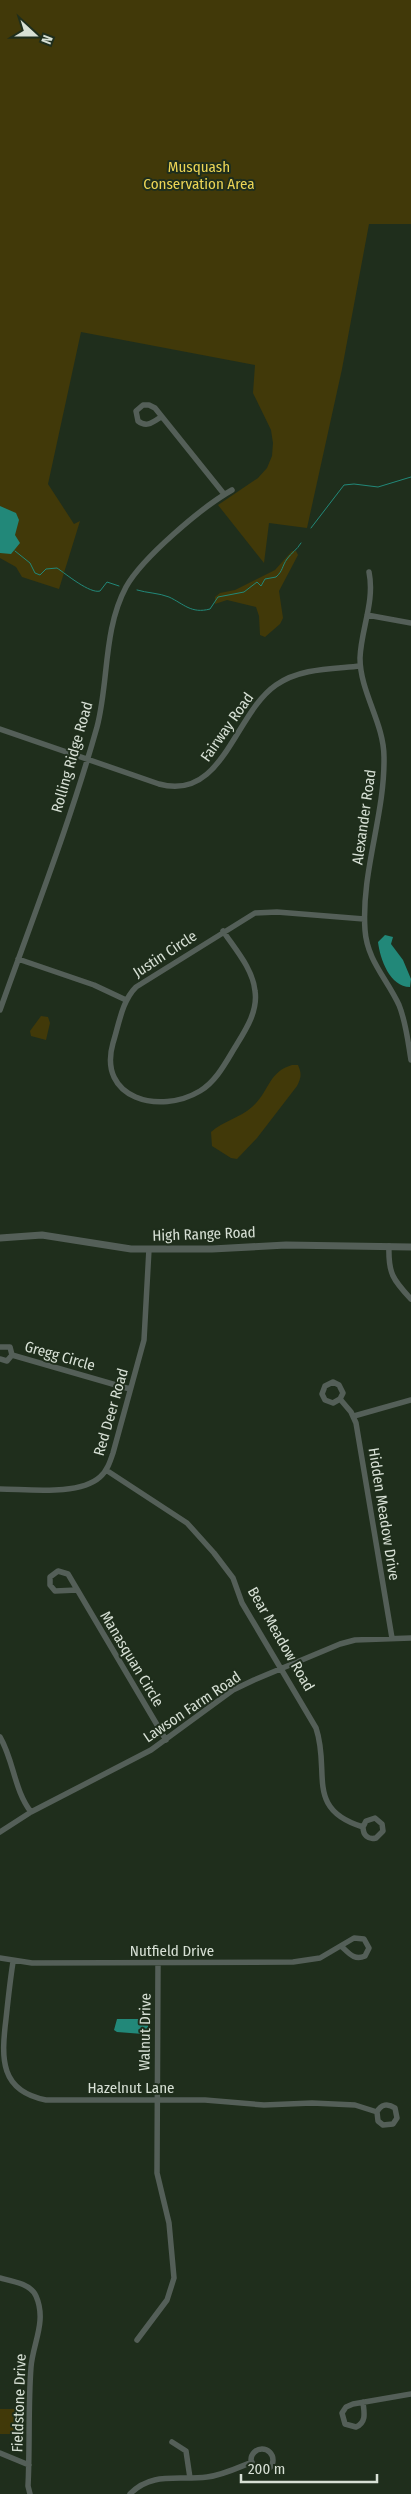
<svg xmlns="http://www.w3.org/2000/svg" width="411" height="2494" font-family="'Fira Sans Condensed',sans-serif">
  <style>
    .green { fill: #413909 }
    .water { fill: #228879 }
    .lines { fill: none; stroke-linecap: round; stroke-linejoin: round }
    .stream { stroke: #228879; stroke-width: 1 }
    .minor { stroke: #545f58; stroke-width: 5.5 }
    .tertiary { stroke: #545f58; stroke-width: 7 }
    .labels { text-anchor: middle; stroke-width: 4; stroke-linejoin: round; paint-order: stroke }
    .park-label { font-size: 15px; fill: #ebd455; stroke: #1f2e1c }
    .street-label { font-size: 15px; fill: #d7e0d5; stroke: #1f2e1c }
  </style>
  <rect width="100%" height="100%" fill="#1f2e1c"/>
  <path class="green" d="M0,0H411V224H369L342,369L307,528L269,523L264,563L218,505L258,478L267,468L272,456L273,443L271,430L253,393L255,365L81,332L48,484L74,524L80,521L59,589L22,577L16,567L0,558Z
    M292,551H296L298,555L279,591L283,618L280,624L265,637L260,635L259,616L256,607L227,600L215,604V597L220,593L235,590L275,570Z
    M41,1016L48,1017L50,1023L46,1040L31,1036L30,1031Z
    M292,1065H298C302,1074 301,1078 297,1086L257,1138L237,1159L231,1158L212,1146L211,1132C223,1121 240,1118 252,1107C270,1091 268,1072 292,1065Z
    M0,2409H18L17,2434H0Z"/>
  <path class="water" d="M0,506L16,513L19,520L15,535L20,543L11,554L0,553Z
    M385,935L393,937L391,944L403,960L411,979L410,987C390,987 380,959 378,942Z
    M117,2019H146L148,2022V2027L143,2034L117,2032L114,2030Z"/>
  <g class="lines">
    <path class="stream" d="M311,528L344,485L354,484L378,487L411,477
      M15,551L30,563L35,573L40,575L46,569L57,568C66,574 90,594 100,591L107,582L119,586
      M137,590C147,593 159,593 169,597C184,604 191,614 210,609L218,597L244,592L257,582L261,586L265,579L276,577C283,571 282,566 287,559C291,553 297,550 301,543"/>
    <path class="minor" d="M161,417C153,422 147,428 138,421L136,411L143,405H149L155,408L224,494
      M369,572C375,602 361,629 360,658C360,692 384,723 384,757C385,815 361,872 365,930C367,960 387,979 399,1005C406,1022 408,1042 411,1060
      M367,615L411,623
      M0,729L159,784C223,802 234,714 276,685C300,668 332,669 360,666
      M223,931C235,949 253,969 255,991C258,1010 247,1028 237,1044C227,1060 217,1081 200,1091C160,1115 97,1099 113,1043C119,1024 122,1001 136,987L255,913L277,912L364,919
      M18,959L94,985L126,1000
      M0,1010C33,917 70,823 97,727C109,681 103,630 126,587C142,558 202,507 232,490
      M389,1246C388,1273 393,1280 411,1299
      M0,1347H10L12,1355
      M12,1355L130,1389
      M0,1359L7,1361L12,1355
      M340,1399L343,1393L339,1385L333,1382L325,1386L322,1394L325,1400L333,1403L340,1399L351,1412L356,1423L392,1638
      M354,1416L411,1400
      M106,1470L187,1523L214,1553L233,1578L242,1603L316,1728C331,1772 304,1809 363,1827C363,1835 368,1840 376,1838L383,1831L382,1824L375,1818L366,1821L363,1827
      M0,1489C27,1489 79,1496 100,1477C107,1471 110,1462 113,1453L144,1340L149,1249
      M77,1590L55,1591L50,1585V1577L58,1571L68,1574L166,1740
      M0,1737C14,1761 14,1790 31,1812
      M0,1832L31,1812L151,1750L233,1690L254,1680L340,1644L355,1640L411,1638
      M0,1958L32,1963L293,1962L320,1958L354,1938L364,1939L369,1948L365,1956C354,1961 349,1953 341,1946
      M13,1962C10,1981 8,2000 6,2019C1,2059 0,2091 46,2100H205L264,2105L312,2103L355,2105L377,2112L378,2121L383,2125L393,2124L397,2118L395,2108C388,2103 381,2104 377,2112
      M0,2278C12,2281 31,2284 36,2296C47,2321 33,2343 31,2367C28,2407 30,2447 28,2486L30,2494
      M137,2340L167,2300L174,2278L169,2223L157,2173L158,1963
      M363,2402C364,2412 367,2422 356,2427L345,2424L342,2413L346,2407L353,2404L411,2394
      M172,2442L186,2451L190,2478
      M251 2460a11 11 0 1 1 22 0a11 11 0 1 1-22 0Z
      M0,2453L29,2465
      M130,2494C152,2471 179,2481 207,2477C223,2475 237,2468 252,2462"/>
    <path class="tertiary" d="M0,1238L42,1235L131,1249H212L286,1245L411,1247"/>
  </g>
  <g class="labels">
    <g class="park-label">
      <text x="199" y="172">Musquash<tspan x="199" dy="17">Conservation Area</tspan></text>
    </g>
    <g class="street-label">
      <text transform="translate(227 727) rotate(-55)" y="5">Fairway Road</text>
      <text transform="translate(72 757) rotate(-74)" y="5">Rolling Ridge Road</text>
      <text transform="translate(364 817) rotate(-82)" y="5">Alexander Road</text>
      <text transform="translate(165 954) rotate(-33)" y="5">Justin Circle</text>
      <text transform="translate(204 1234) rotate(-2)" y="5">High Range Road</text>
      <text transform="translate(60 1356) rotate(16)" y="5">Gregg Circle</text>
      <text transform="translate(111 1412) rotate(-74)" y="5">Red Deer Road</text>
      <text transform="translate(384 1514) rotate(81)" y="5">Hidden Meadow Drive</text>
      <text transform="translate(281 1639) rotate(60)" y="5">Bear Meadow Road</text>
      <text transform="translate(132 1659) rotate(59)" y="5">Manasquan Circle</text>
      <text transform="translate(192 1707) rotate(-34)" y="5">Lawson Farm Road</text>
      <text x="172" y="1956">Nutfield Drive</text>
      <text transform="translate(145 2032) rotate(-89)" y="5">Walnut Drive</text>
      <text x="131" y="2093">Hazelnut Lane</text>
      <text transform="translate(19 2403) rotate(-88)" y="5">Fieldstone Drive</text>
    </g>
  </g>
  <g transform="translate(35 35) rotate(111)" stroke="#1f2e1c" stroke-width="4" paint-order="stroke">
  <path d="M0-4L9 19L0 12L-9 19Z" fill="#d7e0d5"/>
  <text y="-8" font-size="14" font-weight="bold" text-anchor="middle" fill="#d7e0d5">N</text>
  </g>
  <path d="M241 2474v8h136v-8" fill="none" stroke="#d7e0d5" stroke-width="2.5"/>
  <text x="248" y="2474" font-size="15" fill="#d7e0d5" stroke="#1f2e1c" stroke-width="4" paint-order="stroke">200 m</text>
</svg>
